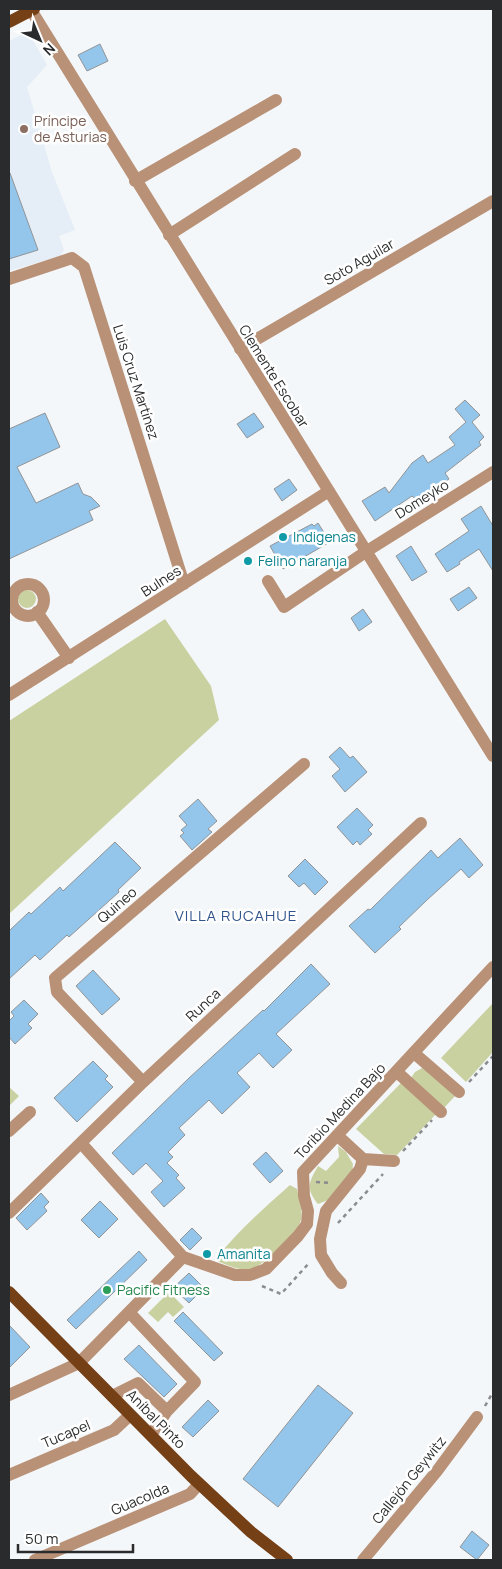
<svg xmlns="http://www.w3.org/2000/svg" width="502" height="1569" font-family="Manrope,sans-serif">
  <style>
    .built { fill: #e5eef6 }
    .green { fill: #c9d1a1 }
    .building { fill: #94c6ec; stroke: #919496 }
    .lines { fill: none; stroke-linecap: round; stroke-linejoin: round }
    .path { stroke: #8a8c8e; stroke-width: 2.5; stroke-dasharray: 4 4; stroke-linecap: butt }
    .minor { stroke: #b99177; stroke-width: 12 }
    .major { stroke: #764017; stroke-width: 12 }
    .education-dot { fill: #8d6e63; stroke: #fff; stroke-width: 2 }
    .culture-dot { fill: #0f9aa8; stroke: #fff; stroke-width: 2 }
    .leisure-dot { fill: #2e9e5b; stroke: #fff; stroke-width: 2 }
    .labels { text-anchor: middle; stroke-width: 5; stroke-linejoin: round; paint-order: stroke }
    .education-label { font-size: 14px; fill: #785e54; stroke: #fff; text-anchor: start }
    .street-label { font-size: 14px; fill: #2a2b2c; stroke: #fff }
    .culture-label { font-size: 14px; fill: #0d838f; stroke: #fff; text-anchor: start }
    .leisure-label { font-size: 14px; fill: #27864d; stroke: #fff; text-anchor: start }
    .neighbourhood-label { font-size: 15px; letter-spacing: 1px; fill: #30548b; stroke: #fff }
  </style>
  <rect width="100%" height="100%" fill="#f4f7f9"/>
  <path class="built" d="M28,32L47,65L27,87L52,172L75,230L59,236L64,250L60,256L9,271V41Z"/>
  <path class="green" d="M18 599a9 9 0 1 1 18 0a9 9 0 1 1-18 0Z
    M165,619L211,686L219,720L9,914V721Z
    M493,1003V1052L466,1082L441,1058Z
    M422,1068L425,1069L456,1095L444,1108L411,1078L415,1072Z
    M401,1083L436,1114L397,1155L384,1154L356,1129Z
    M9,1087L19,1096L9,1106Z
    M338,1146L346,1152L353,1164L352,1172L331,1199L318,1204C305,1188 309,1182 318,1166L326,1171L339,1157Z
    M290,1185L297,1189C299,1199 304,1213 300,1223C294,1237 264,1267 249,1269C238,1271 225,1264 215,1260C237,1232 263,1209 290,1185Z
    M169,1292L184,1307L173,1317L168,1312L158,1322L148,1313Z"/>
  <path class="building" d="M100,44L108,61L87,71L78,55Z
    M9,173H10L38,250L9,259Z
    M465,400L480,415L472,422L484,437L479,442L481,445L445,473L449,479L422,497L418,501L412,496L375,521L362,501L385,487L389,493L412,463L423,455L428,463L455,445L449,437L466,422L455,409Z
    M45,413L60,447L17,467L36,503L78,483L83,494L91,497L100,506L89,511L93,520L9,559V429Z
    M254,413L264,427L247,438L237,424Z
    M289,479L297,490L282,501L274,489Z
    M481,506L493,526V571L479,549L459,562L460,564L447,572L435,554L469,531L461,519Z
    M318,523L330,542L283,569L270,546L312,524L314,526Z
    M411,546L427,572L412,581L396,556Z
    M469,587L477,598L458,611L450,599Z
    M363,609L372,622L359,631L351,618Z
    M340,747L350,758L353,756L367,772L345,792L332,776L340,769L329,757Z
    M198,799L217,821L208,829L212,832L192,850L180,836L184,833L181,830L187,825L179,816Z
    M357,808L373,825L368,830L372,834L360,845L357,841L353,845L337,827Z
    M460,838L483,865L469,878L461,869L427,900L399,927L401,929L375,953L349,926L368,909L370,910L431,850L438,858Z
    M115,842L141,868L118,890L119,892L69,937L67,935L40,960L35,955L9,979V931L29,912L31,914L60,887L63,891Z
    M305,859L328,882L315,895L304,883L299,887L288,876Z
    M311,964L330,984L276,1034L292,1050L273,1068L259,1053L237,1073L250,1087L222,1114L209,1100L179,1128L185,1135L168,1152L173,1157L167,1163L179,1175L176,1178L185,1188L164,1207L151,1192L163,1181L146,1163L133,1175L112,1153L189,1078L263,1010L264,1011Z
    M93,970L120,999L102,1015L76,986Z
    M24,1000L38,1014L28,1024L32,1028L15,1044L9,1037V1021L14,1016L11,1012Z
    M93,1061L108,1076L105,1079L113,1087L77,1122L54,1098Z
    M266,1152L283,1171L270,1183L253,1164Z
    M41,1193L49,1202L44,1207L47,1211L27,1230L16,1218Z
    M100,1201L118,1219L99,1238L81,1220Z
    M192,1228L202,1238L190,1250L180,1240Z
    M139,1251L147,1260L76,1329L67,1320Z
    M189,1273L204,1288L189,1303L173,1288Z
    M183,1312L223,1353L214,1361L174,1321Z
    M9,1325L30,1347L9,1368Z
    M139,1345L177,1384L164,1397L124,1359Z
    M318,1385L353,1413L278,1507L243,1479Z
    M208,1400L219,1411L193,1437L182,1427Z
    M472,1531L489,1545L477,1560L460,1547Z"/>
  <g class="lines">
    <path class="path" d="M469,1082L493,1056
      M403,1151L432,1120
      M316,1182L330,1183
      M338,1223L383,1174
      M262,1286L281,1294L310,1262
      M485,1406L493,1392"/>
    <path class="minor" d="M31,10L493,756
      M135,181L276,100
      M169,235L295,154
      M9,279L72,258L84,267L184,584
      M240,349L493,201
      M268,581L284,607L367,551L493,472
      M12 600a16 16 0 1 1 32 0a16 16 0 1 1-32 0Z
      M37,612L69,658
      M9,695L329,491
      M414,1053L459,1092
      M397,1072L441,1112
      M143,1082L57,992L55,978L304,764
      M9,1131L30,1112
      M338,1136L363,1159L360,1169L326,1211L320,1239L321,1255L332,1273L341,1283
      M81,1143L183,1257L235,1275H250L266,1269L298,1236L307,1224L308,1211L304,1196L303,1172L493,967
      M363,1159L394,1161
      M9,1213L143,1082L421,823
      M129,1312L195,1382L167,1411
      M9,1395L79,1363L183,1257
      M112,1396L138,1383L167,1411L151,1435
      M9,1475L114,1430L130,1415
      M35,1560L190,1494L199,1484
      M363,1560L437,1471L477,1417"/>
    <path class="major" d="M9,22L34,9
      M9,1292L191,1476L251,1532L287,1560"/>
  </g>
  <circle class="education-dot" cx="24" cy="129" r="5"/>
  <g class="culture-dot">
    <circle cx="283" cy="537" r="5"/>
    <circle cx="248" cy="561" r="5"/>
    <circle cx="207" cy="1254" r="5"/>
  </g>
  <circle class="leisure-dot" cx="107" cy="1290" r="5"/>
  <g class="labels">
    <g class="education-label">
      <text x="34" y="126">Príncipe<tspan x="34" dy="16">de Asturias</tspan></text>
    </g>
    <g class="street-label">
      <text transform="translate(359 262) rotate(-30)" y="5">Soto Aguilar</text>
      <text transform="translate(274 376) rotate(58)" y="5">Clemente Escobar</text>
      <text transform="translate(136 382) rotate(72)" y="5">Luis Cruz Martínez</text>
      <text transform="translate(422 499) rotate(-32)" y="5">Domeyko</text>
      <text transform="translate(161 581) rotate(-33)" y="5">Bulnes</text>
      <text transform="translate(117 905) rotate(-41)" y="5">Quineo</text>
      <text transform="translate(203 1005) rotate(-43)" y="5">Runca</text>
      <text transform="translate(340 1111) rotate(-47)" y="5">Toribio Medina Bajo</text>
      <text transform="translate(156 1419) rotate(45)" y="5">Aníbal Pinto</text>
      <text transform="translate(66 1434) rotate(-23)" y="5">Tucapel</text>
      <text transform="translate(409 1480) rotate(-51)" y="5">Callejón Geywitz</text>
      <text transform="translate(140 1499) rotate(-23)" y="5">Guacolda</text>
    </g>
    <g class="culture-label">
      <text x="293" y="542">Indigenas</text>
      <text x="258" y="566">Felino naranja</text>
      <text x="217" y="1259">Amanita</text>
    </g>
    <g class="leisure-label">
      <text x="117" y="1295">Pacific Fitness</text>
    </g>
    <g class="neighbourhood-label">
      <text x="236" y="921">VILLA RUCAHUE</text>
    </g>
  </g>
  <rect width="502" height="1569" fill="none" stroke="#2a2b2c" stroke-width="20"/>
  <g transform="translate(40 40) rotate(136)" stroke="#ffffff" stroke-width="4" paint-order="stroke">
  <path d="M0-4L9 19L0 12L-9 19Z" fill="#2a2b2c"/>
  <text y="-8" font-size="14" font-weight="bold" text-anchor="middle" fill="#2a2b2c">N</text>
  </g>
  <path d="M18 1544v8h115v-8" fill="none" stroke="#2a2b2c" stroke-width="2.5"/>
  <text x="25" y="1544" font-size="15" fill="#2a2b2c" stroke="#ffffff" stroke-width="4" paint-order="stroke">50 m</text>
</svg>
